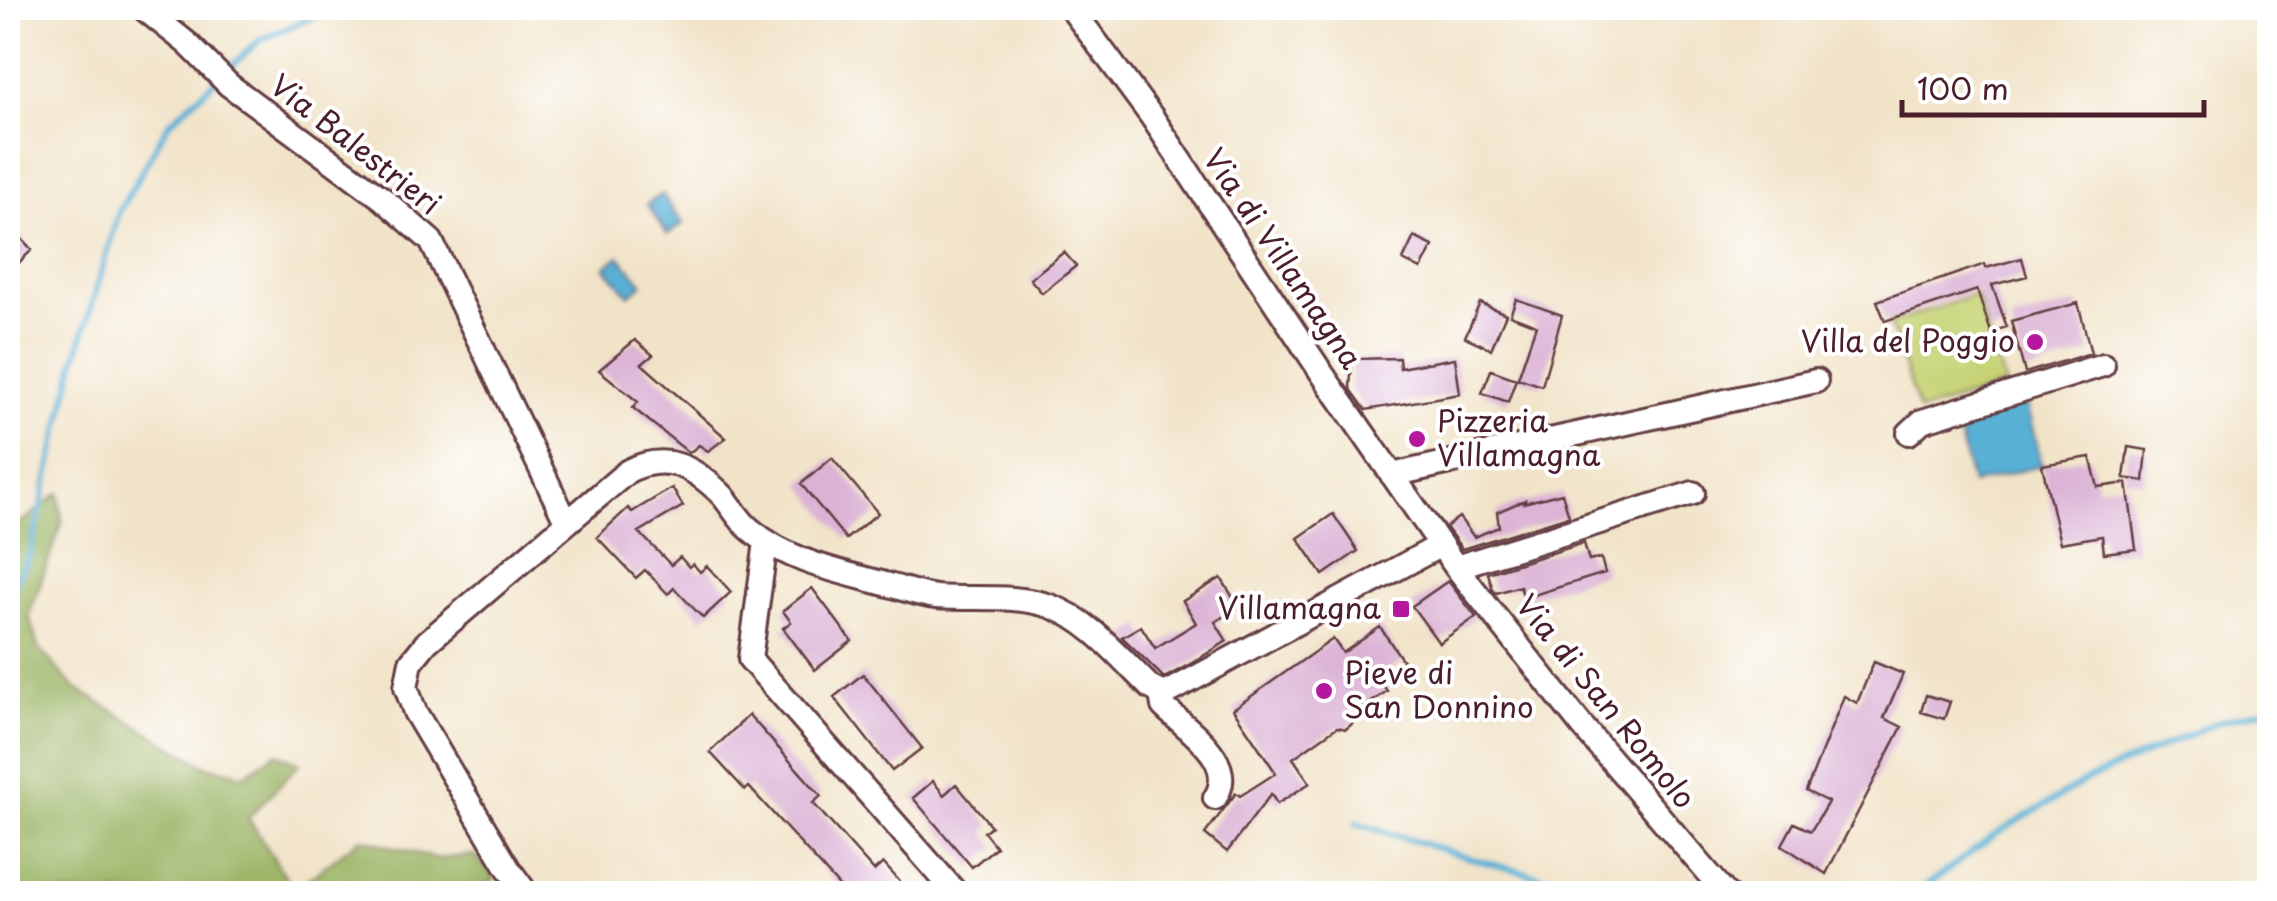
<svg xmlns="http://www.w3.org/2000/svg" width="2277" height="901" font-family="'Playpen Sans',sans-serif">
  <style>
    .green { fill: #c6d374; stroke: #887950; stroke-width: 2.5 }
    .forest { fill: #9cb566; stroke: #736a48; stroke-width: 2.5 }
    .water { fill: #58b0d5; stroke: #516880; stroke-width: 2.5 }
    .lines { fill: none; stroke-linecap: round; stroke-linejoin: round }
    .stream { stroke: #58b0d5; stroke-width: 6 }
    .building { fill: #dbb3d5 }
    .minor-casing { stroke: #633c43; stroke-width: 28 }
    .minor { stroke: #fff; stroke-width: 22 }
    .poi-dot { fill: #b5179e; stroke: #fff; stroke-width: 4 }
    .labels { text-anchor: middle; stroke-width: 8; stroke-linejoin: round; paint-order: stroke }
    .street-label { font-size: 30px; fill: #4a1f2b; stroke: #fff }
    .poi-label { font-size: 30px; fill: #4a1f2b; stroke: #fff; text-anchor: end }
  </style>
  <rect width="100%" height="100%" fill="#fff"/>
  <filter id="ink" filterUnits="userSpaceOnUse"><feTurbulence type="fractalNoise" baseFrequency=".01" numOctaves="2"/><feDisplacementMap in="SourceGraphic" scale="20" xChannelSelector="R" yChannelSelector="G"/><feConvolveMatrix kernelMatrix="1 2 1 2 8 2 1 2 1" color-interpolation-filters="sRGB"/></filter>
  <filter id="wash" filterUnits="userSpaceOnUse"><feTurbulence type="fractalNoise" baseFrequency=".0048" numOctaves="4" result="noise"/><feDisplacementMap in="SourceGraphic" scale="40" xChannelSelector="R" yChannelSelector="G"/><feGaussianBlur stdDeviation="2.25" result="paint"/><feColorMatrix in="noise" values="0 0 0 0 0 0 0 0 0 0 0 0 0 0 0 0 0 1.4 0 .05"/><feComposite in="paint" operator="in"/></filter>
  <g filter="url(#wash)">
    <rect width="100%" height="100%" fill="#f1e3c8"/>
    <path class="green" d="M1976,295L2005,385L1919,412L1890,323Z"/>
    <path class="forest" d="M59,493L62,523L29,615L38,648L75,688L206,766L245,775L276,753L300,763L248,818L294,890L361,838L437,859L475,855L495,878L477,894L8,893V519L22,522Z"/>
    <path class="water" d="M662,194L683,224L667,234L647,204Z
      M619,256L643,284L629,295L605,267Z
      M2025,400L2042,465L1972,484L1955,418Z"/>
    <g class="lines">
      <path class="stream" d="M8,595L30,554L74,366L119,212L169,123L260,40L334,8
        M1356,823L1476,860L1610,894
        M1915,894L1996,834L2087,780L2220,721L2270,708"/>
    </g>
    <g id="blocks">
      <path class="building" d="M8,224L32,250L8,273Z
        M1414,237L1433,246L1421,269L1403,260Z
        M1064,252L1076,266L1042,293L1030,279Z
        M2022,258L2027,276L1992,285L2007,327L1991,332L1977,290L1885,321L1877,301L1985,264L1986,268Z
        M1516,299L1562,315L1542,386L1518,378L1536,325L1510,315Z
        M1480,303L1506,314L1491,349L1465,337Z
        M2078,303L2091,353L2025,373L2011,321Z
        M635,340L653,355L642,364L726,438L708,451L699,445L689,453L633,408L638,402L599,370Z
        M1399,358L1400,368L1455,358L1460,394L1366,410L1350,388L1352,359Z
        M1491,370L1516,379L1508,402L1482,393Z
        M2128,447L2147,450L2144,481L2124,478Z
        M2090,457L2098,487L2127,483L2136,549L2104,553L2102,536L2060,543L2042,465Z
        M832,458L878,513L846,539L801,484Z
        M672,488L683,506L639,532L671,565L680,557L689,567L693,564L700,572L707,566L731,592L703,618L674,588L668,594L645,570L636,578L597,537L628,508L632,512Z
        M1562,493L1569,516L1462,549L1446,527L1459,517L1474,537L1499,527L1497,512L1525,500L1524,503Z
        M1333,514L1358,551L1323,575L1298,538Z
        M1584,543L1589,561L1601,558L1605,573L1524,598L1520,586L1496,593L1493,590L1488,573Z
        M1221,578L1239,607L1215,622L1227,641L1192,663L1164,678L1122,637L1141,626L1155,648L1196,623L1183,601Z
        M1448,581L1476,617L1439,643L1412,606Z
        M812,588L852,641L815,670L783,628L791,622L783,611Z
        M1380,627L1403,661L1378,678L1387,691L1352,716L1353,723L1346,729L1337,727L1293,758L1310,783L1277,804L1271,794L1227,852L1205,834L1236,793L1240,796L1276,773L1233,709L1333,639L1343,653Z
        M1874,662L1903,674L1884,718L1902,727L1826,874L1782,845L1794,823L1811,831L1828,802L1806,791L1844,696L1857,703Z
        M863,674L922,748L892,771L834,697Z
        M1926,695L1950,702L1944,719L1921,712Z
        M749,715L821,796L813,803L874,871L883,863L911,894H846L749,787L745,790L710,752Z
        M933,781L944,795L956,784L991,826L984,832L996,847L972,867L913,798Z"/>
    </g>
  </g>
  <g filter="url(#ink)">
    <use href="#blocks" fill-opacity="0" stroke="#633c43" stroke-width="2.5"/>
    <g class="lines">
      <defs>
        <path id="minor" d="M143,8L188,44L229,85L383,199L431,241L567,523
          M1071,8L1152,117L1323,375L1456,567L1582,726L1726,894
          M1909,433L1922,421L2103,365
          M1392,475L1816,381
          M766,542L750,659L957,894
          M1456,567L1693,493
          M1161,693L1169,692L1441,545
          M527,894L508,868L415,712L406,687L411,662L427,642L628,471C666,452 693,466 722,495C732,506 739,521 751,530C789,562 838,571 885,584C901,588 919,595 936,597C974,600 1014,594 1050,606C1089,619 1122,660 1150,687L1161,693L1163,706C1187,730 1239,761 1215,798"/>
      </defs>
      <use href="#minor" class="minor-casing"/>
      <use href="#minor" class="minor"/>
    </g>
  </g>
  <g class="poi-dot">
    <circle cx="2035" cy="342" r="10"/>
    <circle cx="1417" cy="439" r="10"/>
    <rect x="1391" y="599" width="20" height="20" rx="5"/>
    <circle cx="1324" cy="691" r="10"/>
  </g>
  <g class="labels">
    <g class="street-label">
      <text transform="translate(355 145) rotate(38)" y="10">Via Balestrieri</text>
      <text transform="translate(1282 259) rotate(56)" y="10">Via di Villamagna</text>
      <text transform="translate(1605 702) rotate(51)" y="10">Via di San Romolo</text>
    </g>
    <g class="poi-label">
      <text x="2015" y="352">Villa del Poggio</text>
      <text x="1437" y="432" text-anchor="start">Pizzeria<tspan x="1437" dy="34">Villamagna</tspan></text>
      <text x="1381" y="619">Villamagna</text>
      <text x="1344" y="684" text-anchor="start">Pieve di<tspan x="1344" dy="34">San Donnino</tspan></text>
    </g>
  </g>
  <rect width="2277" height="901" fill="none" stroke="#fff" stroke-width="40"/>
  <path d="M1902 100v15h302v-15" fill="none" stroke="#4a1f2b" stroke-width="5"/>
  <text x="1917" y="100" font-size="30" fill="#4a1f2b" stroke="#ffffff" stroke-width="8" paint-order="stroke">100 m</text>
</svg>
